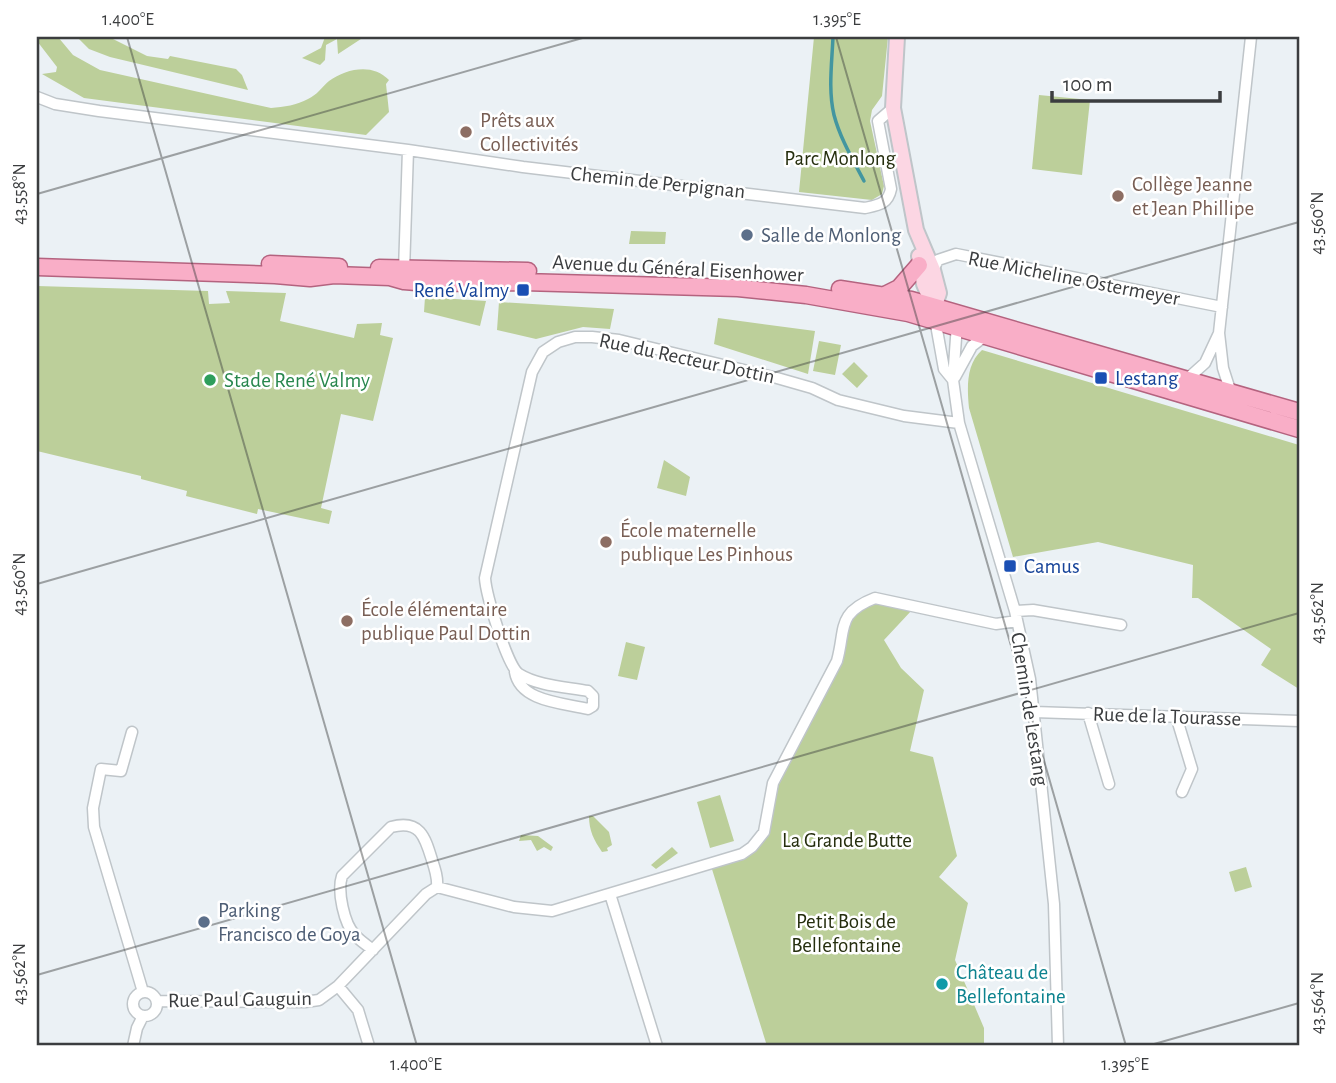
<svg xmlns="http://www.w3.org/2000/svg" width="1336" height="1083" font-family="'Alegreya Sans',sans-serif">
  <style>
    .green { fill: #bccf9a }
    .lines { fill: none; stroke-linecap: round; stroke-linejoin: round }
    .stream { stroke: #4396a0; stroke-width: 3.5 }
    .street-casing { stroke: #bfc5c9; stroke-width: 13 }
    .secondary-casing { stroke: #bfc5c9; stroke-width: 18 }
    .primary-casing { stroke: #b4637f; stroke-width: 19 }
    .street { stroke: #fff; stroke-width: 10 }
    .secondary { stroke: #fcd6e3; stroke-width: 14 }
    .primary { stroke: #f9aec7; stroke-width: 16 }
    .ticks { fill: none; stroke: #3b3d3f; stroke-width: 2; stroke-opacity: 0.45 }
    .education-dot { fill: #8d6e63; stroke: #fff; stroke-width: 2.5 }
    .service-dot { fill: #5c6f8a; stroke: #fff; stroke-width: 2.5 }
    .transit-dot { fill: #1a4fb4; stroke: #fff; stroke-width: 2.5 }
    .leisure-dot { fill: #2e9e5b; stroke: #fff; stroke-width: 2.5 }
    .culture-dot { fill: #0f9aa8; stroke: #fff; stroke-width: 2.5 }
    .labels { text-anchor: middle; stroke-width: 5; stroke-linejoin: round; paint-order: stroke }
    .education-label { font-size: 21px; fill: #785e54; stroke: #fff; text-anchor: start }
    .park-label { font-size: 21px; fill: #252e0e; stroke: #fff }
    .street-label { font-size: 21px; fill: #3b3d3f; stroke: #fff }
    .service-label { font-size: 21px; fill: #4e5e75; stroke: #fff; text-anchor: start }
    .transit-label { font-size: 21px; fill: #164399; stroke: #fff; text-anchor: start }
    .leisure-label { font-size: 21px; fill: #27864d; stroke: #fff; text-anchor: start }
    .culture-label { font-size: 21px; fill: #0d838f; stroke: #fff; text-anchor: start }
    .neatline { fill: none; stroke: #3b3d3f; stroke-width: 2.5 }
    .ticks-label { font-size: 18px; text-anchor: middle; fill: #3b3d3f }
  </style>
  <rect width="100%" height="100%" fill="#ebf1f5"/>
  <path class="green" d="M37,37H58L73,55L100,70L271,108C284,107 297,105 308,99C317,95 322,87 329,81C347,68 373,63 389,80L386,84L389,112L366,135L84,98L42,74L56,72L57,67L37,41Z
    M77,37H113V39L147,56L168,59L170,56L236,69L242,75L248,90L110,57L89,49Z
    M325,37H364L338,54L337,39L326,45L325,60L320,65L302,58L321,48Z
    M814,37H888L882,96L872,110L870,121L884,186L882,194L872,200L799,192Z
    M1039,95L1090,100L1082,175L1032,169Z
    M631,231L666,232L665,244H629Z
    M37,286L208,291L209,304L230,303L226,291L286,293L280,321L354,338L357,324L382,323L380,335L393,338L373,421L341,414L321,508L332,511L329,524L258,509L257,514L186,496L187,491L141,479V476L37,451Z
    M425,297L486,301L480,326L424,312Z
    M499,302L614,309L610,329L583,327L536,339L497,330Z
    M718,318L815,331L808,374L714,344Z
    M819,341L841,345L835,375L813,371Z
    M982,350L1299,445V689L1261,665L1271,649L1198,598H1192L1193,565L1098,542L1013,557L969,408C967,388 966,364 982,350Z
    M854,362L868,376L857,388L842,374Z
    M664,460L690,477L686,496L657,488Z
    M876,600L912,610L884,640L901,668L924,690L910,751L933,757L957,856L939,877L968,903L955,960L984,1028V1046H767L711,866L756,847L780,773L843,655L845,628L851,618L863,607Z
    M626,642L645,647L637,680L618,676Z
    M720,795L734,841L710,848L697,802Z
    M589,816H593L609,832L612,845L607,848L608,851L602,852C594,840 589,831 589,816Z
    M521,835L538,836L553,847L551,851L544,847L537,851L531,840L519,841Z
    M672,847L678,853L656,869L651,865Z
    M1246,867L1252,887L1235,892L1229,872Z"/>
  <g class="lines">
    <path class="stream" d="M833,37C832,62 828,90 834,115C840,138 853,160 864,181"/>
    <defs>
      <path id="street" d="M37,97L55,104L99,111L408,150L523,167L865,208C879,205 888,204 891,189L878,121L893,108
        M933,270L938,260L956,254L1222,307
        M404,271L408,150
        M935,319L944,369L953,380
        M957,324L953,380L959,423L1015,611L1030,679L1054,904L1058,1046
        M955,377L972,346L985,336
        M1186,380L1205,363L1219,333
        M1231,393L1223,368L1219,333L1251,37
        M1015,611L1033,610L1121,625
        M515,672C520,702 564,703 588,709L593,706V696L588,691C567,687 538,686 519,674C507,666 486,594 485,578L532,372L543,352L558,342L575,337H592L619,340L777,378L812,388L838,400L904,416L959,423
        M1034,712L1299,721
        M1088,713L1109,784
        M1176,716L1192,769L1182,792
        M132,732L121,771L101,769L93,808L94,827L143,992
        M610,894L657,1046
        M373,950C367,945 360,941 355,935C344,924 337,891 342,876L391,827C420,819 425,837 432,860C435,869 438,878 437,887
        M338,986L358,1010L369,1046
        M133 1004a12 12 0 1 1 24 0a12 12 0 1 1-24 0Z
        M157,1001L305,1002L319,1000L338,986L426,894L437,887L514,907L552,911L742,854L752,847L764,832L773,783L837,661C846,629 836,613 875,598L996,624L1017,621
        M133,1046L137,1028L143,1016"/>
      <path id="secondary" d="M897,37L893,108L916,230L933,270L939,293L934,308
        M919,256L924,284L934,308"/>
      <path id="primary" d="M270,264L339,267
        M37,267L275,275L310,278L334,275L390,277L404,281L429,283L523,282L738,288L806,295L908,313L1299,429
        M379,268L528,271
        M840,289L911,300L1299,412
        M883,296L899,288L919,265"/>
    </defs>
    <use href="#street" class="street-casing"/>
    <use href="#secondary" class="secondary-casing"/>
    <use href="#primary" class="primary-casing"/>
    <use href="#street" class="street"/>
    <use href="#secondary" class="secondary"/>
    <use href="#primary" class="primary"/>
  </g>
  <path class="ticks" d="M127,37L417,1046M836,37L1126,1046M37,194L586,37M37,584L1299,222M37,975L1299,613M1147,1046L1299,1003"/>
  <g class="education-dot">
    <circle cx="466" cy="132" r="7"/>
    <circle cx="1118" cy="196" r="7"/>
    <circle cx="606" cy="542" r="7"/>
    <circle cx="347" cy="621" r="7"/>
  </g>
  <g class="service-dot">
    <circle cx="747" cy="235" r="7"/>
    <circle cx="204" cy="922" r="7"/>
  </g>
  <g class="transit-dot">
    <rect x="516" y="283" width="14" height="14" rx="3.5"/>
    <rect x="1094" y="371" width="14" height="14" rx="3.5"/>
    <rect x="1003" y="559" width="14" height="14" rx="3.5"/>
  </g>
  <circle class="leisure-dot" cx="210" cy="380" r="7"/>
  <circle class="culture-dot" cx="942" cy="984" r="7"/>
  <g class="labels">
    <g class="education-label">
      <text x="480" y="127">Prêts aux<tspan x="480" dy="24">Collectivités</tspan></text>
      <text x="1132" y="191">Collège Jeanne<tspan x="1132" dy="24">et Jean Phillipe</tspan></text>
      <text x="620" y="537">École maternelle<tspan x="620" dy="24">publique Les Pinhous</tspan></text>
      <text x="361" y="616">École élémentaire<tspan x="361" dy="24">publique Paul Dottin</tspan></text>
    </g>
    <g class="park-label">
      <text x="840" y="165">Parc Monlong</text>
      <text x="847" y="847">La Grande Butte</text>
      <text x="846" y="928">Petit Bois de<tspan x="846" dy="24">Bellefontaine</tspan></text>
    </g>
    <g class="street-label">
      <text transform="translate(658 182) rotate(6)" y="7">Chemin de Perpignan</text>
      <text transform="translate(678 268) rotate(3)" y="7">Avenue du Général Eisenhower</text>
      <text transform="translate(1074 278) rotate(11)" y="7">Rue Micheline Ostermeyer</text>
      <text transform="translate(687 358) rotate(12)" y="7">Rue du Recteur Dottin</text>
      <text transform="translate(1030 709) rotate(81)" y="7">Chemin de Lestang</text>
      <text transform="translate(1167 716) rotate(2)" y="7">Rue de la Tourasse</text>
      <text transform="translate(240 999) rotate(-1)" y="7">Rue Paul Gauguin</text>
    </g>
    <g class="service-label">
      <text x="761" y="242">Salle de Monlong</text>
      <text x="218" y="917">Parking<tspan x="218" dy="24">Francisco de Goya</tspan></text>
    </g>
    <g class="transit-label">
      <text x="509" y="297" text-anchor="end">René Valmy</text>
      <text x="1115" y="385">Lestang</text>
      <text x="1024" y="573">Camus</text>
    </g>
    <g class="leisure-label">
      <text x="224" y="387">Stade René Valmy</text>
    </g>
    <g class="culture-label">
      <text x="956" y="979">Château de<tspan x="956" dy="24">Bellefontaine</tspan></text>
    </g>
  </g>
  <rect width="1336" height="1083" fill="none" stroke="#ffffff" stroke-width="77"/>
  <path d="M1052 91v10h168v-10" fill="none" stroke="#3b3d3f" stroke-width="3.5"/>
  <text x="1063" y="91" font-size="21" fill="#3b3d3f" stroke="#ffffff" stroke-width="5" paint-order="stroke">100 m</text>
  <rect x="38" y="38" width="1260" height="1006" class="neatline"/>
  <g class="ticks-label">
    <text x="128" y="25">1.400°E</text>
    <text x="837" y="25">1.395°E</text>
    <text transform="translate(19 194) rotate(-90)" y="6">43.558°N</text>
    <text transform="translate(1317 223) rotate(-90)" y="6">43.560°N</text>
    <text transform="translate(19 584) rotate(-90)" y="6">43.560°N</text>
    <text transform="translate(1317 613) rotate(-90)" y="6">43.562°N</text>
    <text transform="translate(19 974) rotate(-90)" y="6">43.562°N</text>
    <text transform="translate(1317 1003) rotate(-90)" y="6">43.564°N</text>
    <text x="416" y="1070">1.400°E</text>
    <text x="1125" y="1070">1.395°E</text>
  </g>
</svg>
